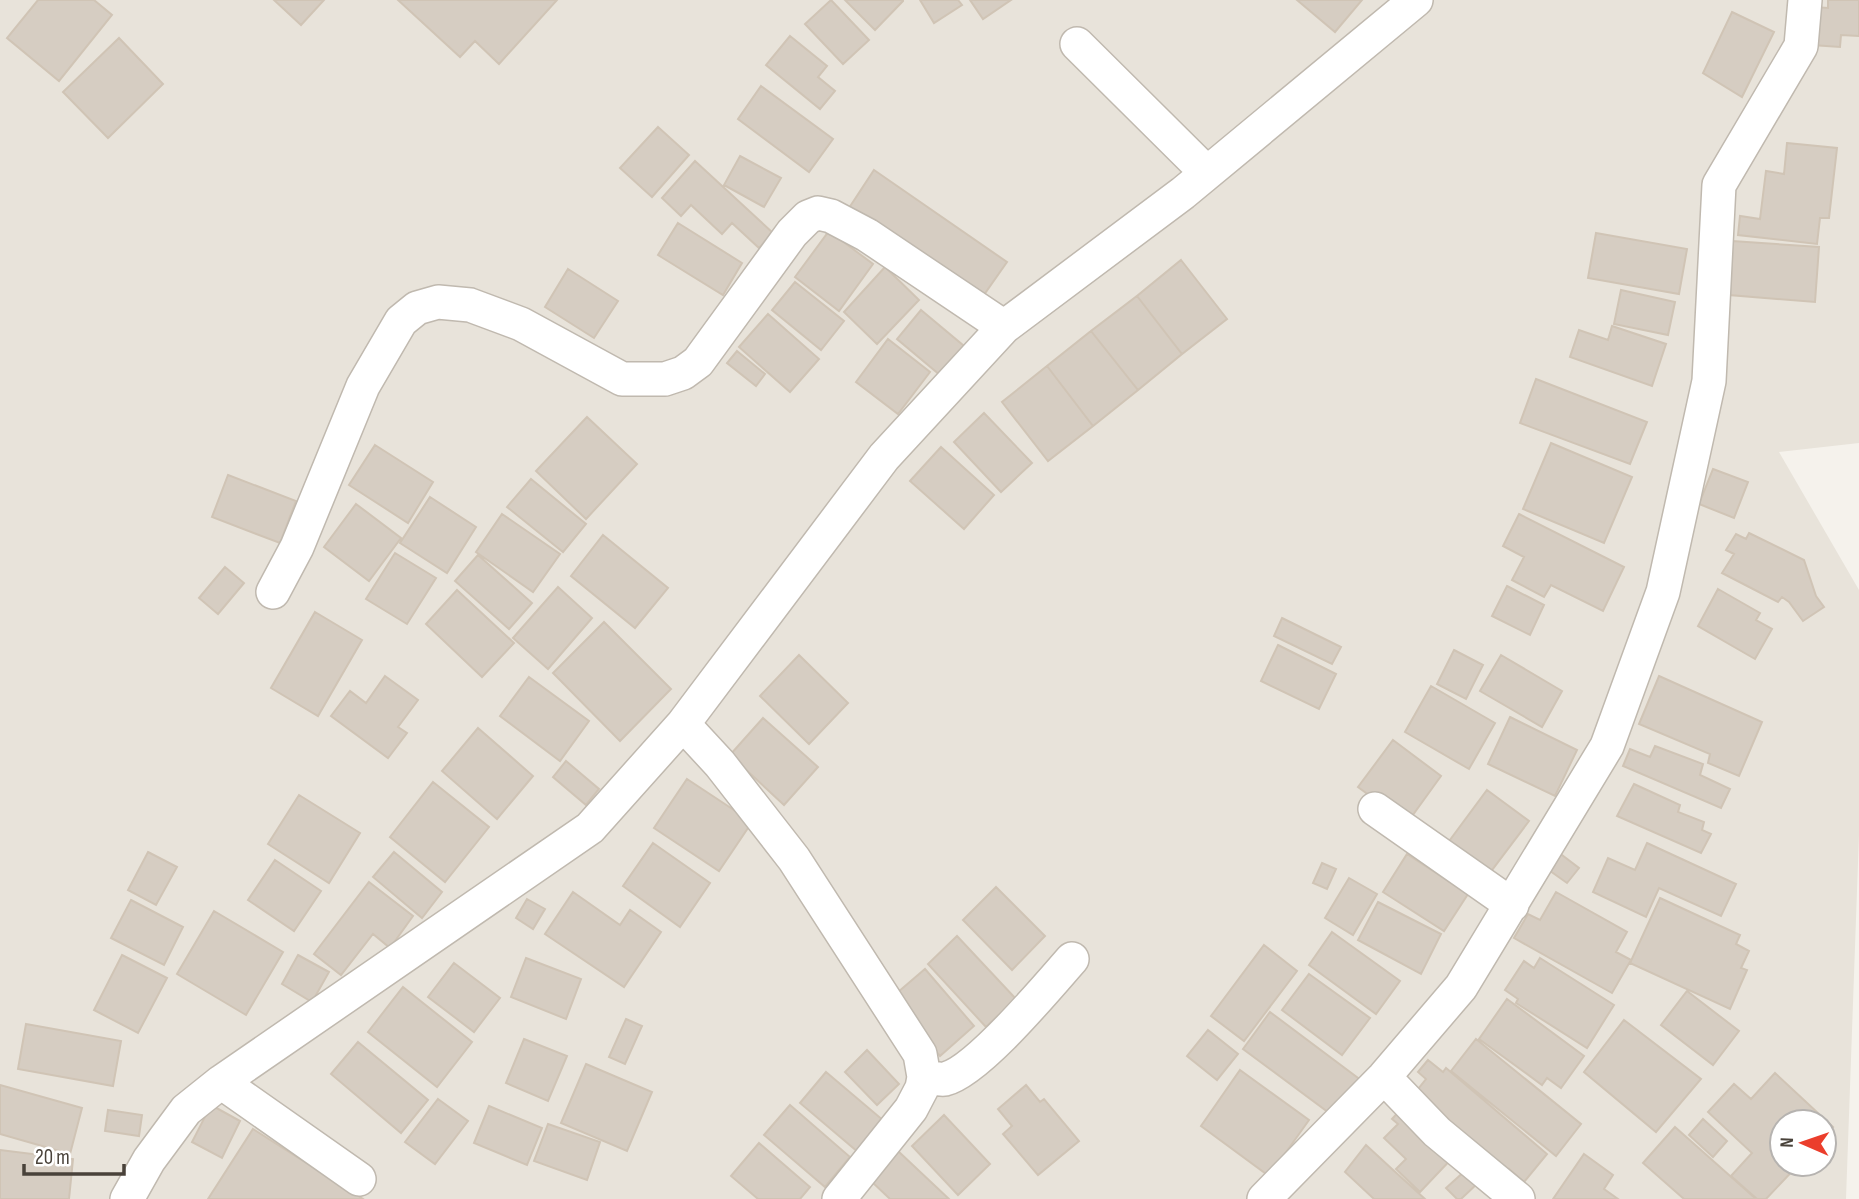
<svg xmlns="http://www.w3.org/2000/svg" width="1859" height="1199" font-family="'Sofia Sans Condensed',sans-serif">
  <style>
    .residential { fill: #e8e3da; fill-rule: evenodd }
    .building { fill: #d6cdc2; stroke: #d0c4b5; stroke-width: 2 }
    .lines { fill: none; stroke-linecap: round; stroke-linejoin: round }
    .minor-casing { stroke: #c0b9af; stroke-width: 36 }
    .minor { stroke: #fff; stroke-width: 33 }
  </style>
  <rect width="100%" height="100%" fill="#f5f2ec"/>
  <path class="residential" d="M0,0H1859V443L1779,452L1859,590V835L1846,1199H0ZM1782,1122H1824V1164H1782Z"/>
  <path class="building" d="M38,0H94L112,15L59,81L7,38Z
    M274,0H324L301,25Z
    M398,0H557L499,64L475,41L460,57Z
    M831,0L869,40L843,64L805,24Z
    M845,0H903V1L875,30Z
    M920,0H958L962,5L934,23Z
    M970,0H1011L983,19Z
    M1297,0H1362L1335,32Z
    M1828,0H1859V36L1841,35L1840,47L1812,45L1815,7L1828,8Z
    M1732,12L1774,32L1742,97L1703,73Z
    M790,36L827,66L818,77L835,91L820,109L766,65Z
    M119,38L163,84L108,138L63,92Z
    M761,86L833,139L809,172L738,119Z
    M658,127L689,155L652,197L620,168Z
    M1787,143L1837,148L1829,218H1820L1817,244L1738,235L1740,216L1760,219L1766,171L1784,174Z
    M740,156L781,178L764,207L724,185Z
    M695,161L773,233L759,248L732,223L722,234L691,205L681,216L662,198Z
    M874,170L1007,262L981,299L849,208Z
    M678,223L742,263L723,295L658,255Z
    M829,231L873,264L839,311L795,277Z
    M1596,233L1687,249L1679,294L1588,278Z
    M1732,241L1819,247L1815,302L1729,295Z
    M1181,260L1227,319L1182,354L1137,296Z
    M885,267L919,300L877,344L844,312Z
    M568,269L618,301L594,338L545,307Z
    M795,282L844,321L821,350L772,310Z
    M1621,290L1675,302L1668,335L1614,324Z
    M1137,296L1182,354L1138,390L1091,331Z
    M921,310L964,346L940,375L897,339Z
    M768,314L819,359L790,392L739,347Z
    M1612,326L1666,344L1652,386L1570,357L1579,330L1608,340Z
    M1091,331L1138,390L1093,426L1047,366Z
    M888,339L930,372L898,414L856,382Z
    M737,351L765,374L756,386L727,363Z
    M1047,366L1093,426L1048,461L1002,402Z
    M1536,379L1647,422L1630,464L1520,423Z
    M984,413L1032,463L1001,492L954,442Z
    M587,417L637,464L586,519L536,471Z
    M1551,443L1632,477L1604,543L1523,509Z
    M375,445L433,482L408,523L349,485Z
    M941,447L994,495L964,529L910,481Z
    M1713,469L1748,482L1734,518L1699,504Z
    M228,475L296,501L280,543L212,517Z
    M531,479L586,524L563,552L507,507Z
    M430,497L476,527L447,573L400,543Z
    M356,504L401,538L369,581L324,547Z
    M502,514L560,554L533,592L476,552Z
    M1519,514L1624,567L1603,611L1551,585L1544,597L1512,580L1524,557L1503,546Z
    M1749,533L1804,560L1816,596L1824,607L1803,621L1789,602L1782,597L1778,602L1722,573L1734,554L1726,550L1736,534L1746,539Z
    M603,535L668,588L635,628L571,576Z
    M395,553L436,578L407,624L366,599Z
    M478,555L532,603L509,629L455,581Z
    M225,567L244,583L218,614L199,598Z
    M1507,586L1544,605L1530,635L1492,616Z
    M558,587L592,618L548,669L513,638Z
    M1718,589L1760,613L1756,620L1772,629L1755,659L1698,626Z
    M457,590L514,643L482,677L426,624Z
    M315,612L362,640L318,716L271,688Z
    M1282,618L1341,647L1332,664L1274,636Z
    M604,622L671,689L620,741L553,673Z
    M1278,645L1336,674L1319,709L1261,681Z
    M1454,650L1483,665L1466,699L1437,684Z
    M799,655L848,703L809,744L760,696Z
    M1501,655L1562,691L1542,727L1480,691Z
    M385,676L418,700L398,727L407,733L388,758L331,716L350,691L366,703Z
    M1659,676L1762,722L1739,776L1708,763L1710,754L1639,724Z
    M529,677L589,721L560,761L500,716Z
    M1431,686L1495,723L1469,769L1405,732Z
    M1510,717L1577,750L1555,796L1488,764Z
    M763,718L818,767L784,805L730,755Z
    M478,728L533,776L497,819L442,771Z
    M1393,740L1441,776L1407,823L1358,787Z
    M1655,746L1703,764L1700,775L1730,789L1721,808L1623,766L1630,749L1650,757Z
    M566,761L599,789L586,805L553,777Z
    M687,779L752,822L719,871L654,828Z
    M433,782L489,827L445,882L390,837Z
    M1634,784L1680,805L1678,812L1704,822L1702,830L1711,834L1701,853L1617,816Z
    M1487,790L1529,821L1486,878L1444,848Z
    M299,795L360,833L329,883L268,844Z
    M653,843L710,883L680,927L623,886Z
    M1647,843L1736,884L1721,916L1659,888L1646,917L1593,892L1608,858L1635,870Z
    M148,852L177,867L156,905L128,890Z
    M394,852L442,892L422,918L373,877Z
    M1558,852L1579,868L1567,883L1546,868Z
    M1407,854L1468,894L1444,931L1383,892Z
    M275,860L321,891L294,931L248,900Z
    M1322,863L1336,869L1327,889L1313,883Z
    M1349,878L1377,894L1353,935L1325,918Z
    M369,882L413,916L390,948L373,934L341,975L314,954Z
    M996,887L1045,936L1012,970L963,920Z
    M573,892L620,925L630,910L661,932L624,987L545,934Z
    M1556,892L1627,932L1616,952L1631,960L1612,993L1514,938L1528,914L1540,920Z
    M1660,898L1740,935L1736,944L1749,951L1741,968L1747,970L1730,1009L1630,963Z
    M527,899L545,909L533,929L516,918Z
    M131,900L183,927L164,965L111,938Z
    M1378,902L1441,934L1421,974L1358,940Z
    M214,911L283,952L246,1015L177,974Z
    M1332,932L1400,981L1376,1014L1309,965Z
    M957,936L1016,999L986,1027L928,964Z
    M1264,945L1297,971L1244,1041L1211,1016Z
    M122,955L167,978L138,1033L94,1010Z
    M298,955L329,972L312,1002L282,984Z
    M526,958L581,979L566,1019L511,997Z
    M1540,958L1614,1005L1587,1048L1516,1003L1518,999L1505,990L1524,961L1534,968Z
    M454,963L500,998L474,1032L428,997Z
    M925,969L974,1026L940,1056L891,998Z
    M1309,974L1370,1018L1342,1055L1282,1010Z
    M403,987L472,1042L437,1087L368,1032Z
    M1687,991L1739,1031L1713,1065L1661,1025Z
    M1507,999L1584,1056L1561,1088L1547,1078L1542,1085L1479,1039Z
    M1270,1012L1362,1081L1336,1118L1243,1049Z
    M626,1019L642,1026L625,1064L609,1057Z
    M1624,1020L1701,1079L1656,1132L1584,1072Z
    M26,1024L121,1041L113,1086L18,1069Z
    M1208,1030L1238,1054L1217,1080L1187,1056Z
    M524,1039L567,1056L548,1101L506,1083Z
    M1476,1039L1581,1124L1556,1156L1451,1071Z
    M358,1042L428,1100L401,1133L331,1074Z
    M867,1050L899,1084L877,1105L845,1072Z
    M1428,1060L1443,1072L1446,1068L1547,1154L1524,1182L1509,1169L1503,1177L1410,1099L1426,1079L1418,1072Z
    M586,1064L652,1092L627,1151L561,1123Z
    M1240,1070L1309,1120L1269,1176L1201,1126Z
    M826,1072L884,1121L858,1152L800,1103Z
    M1775,1073L1833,1127L1824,1136V1122H1782V1164H1799L1766,1199H1757L1731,1176L1752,1153L1708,1112L1734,1084L1751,1099Z
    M0,1085L82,1108L70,1154L0,1134Z
    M1026,1085L1040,1102L1044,1099L1079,1141L1038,1175L1003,1134L1012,1126L998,1109Z
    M438,1099L468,1121L435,1164L405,1142Z
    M1406,1104L1457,1153L1420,1192L1396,1169L1406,1159L1384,1138L1398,1124L1392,1119Z
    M211,1105L240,1121L222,1158L192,1142Z
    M790,1105L850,1157L825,1187L764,1135Z
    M489,1106L542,1128L527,1165L474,1143Z
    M108,1110L142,1115L139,1136L105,1131Z
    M944,1115L990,1164L958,1195L912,1146Z
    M1703,1119L1727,1141L1713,1157L1689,1135Z
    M548,1124L600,1142L587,1180L534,1161Z
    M1675,1127L1756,1199H1684L1643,1163Z
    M253,1129L363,1199H208Z
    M759,1143L810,1187L800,1199H758L731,1176Z
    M1366,1145L1392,1169L1425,1199H1374L1345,1172Z
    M0,1150L73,1159L69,1199H0Z
    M898,1151L949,1199H890L871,1181Z
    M1584,1154L1613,1175L1604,1189L1618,1199H1553Z
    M1466,1170L1478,1183L1461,1199H1457L1446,1188Z"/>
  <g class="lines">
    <defs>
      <path id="minor" d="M1077,44L1207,173
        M273,592L297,547L363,386L401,321L417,308L438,302L470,305L521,324L622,379H665L683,373L698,362L792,233L808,217L818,213L831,216L867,235L1004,327
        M683,724L720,764L794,859L920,1054L924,1077L922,1088L911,1109L839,1199
        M1375,809L1512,905
        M924,1077C930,1077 939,1080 945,1079C978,1071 1048,986 1072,959
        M1384,1077L1437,1132L1518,1199
        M221,1082L359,1179
        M127,1199L149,1160L186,1110L221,1082L590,828L683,724L884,457L1004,327L1183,193L1416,0
        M1264,1199L1384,1077L1461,987L1607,746L1663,592L1709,381L1719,185L1801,46L1805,0"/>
    </defs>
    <use href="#minor" class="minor-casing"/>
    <use href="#minor" class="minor"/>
  </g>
  <g transform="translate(1803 1143) rotate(272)"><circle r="33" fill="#ffffff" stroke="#b6b3b0" stroke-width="2"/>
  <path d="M0-5L12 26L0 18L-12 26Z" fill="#eb3e2c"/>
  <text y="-10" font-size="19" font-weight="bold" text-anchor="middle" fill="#49423a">N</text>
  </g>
  <path d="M24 1164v10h100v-10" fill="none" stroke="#49423a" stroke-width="3.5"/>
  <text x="35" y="1164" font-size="21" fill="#49423a" stroke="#ffffff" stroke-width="5" paint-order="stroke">20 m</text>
</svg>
